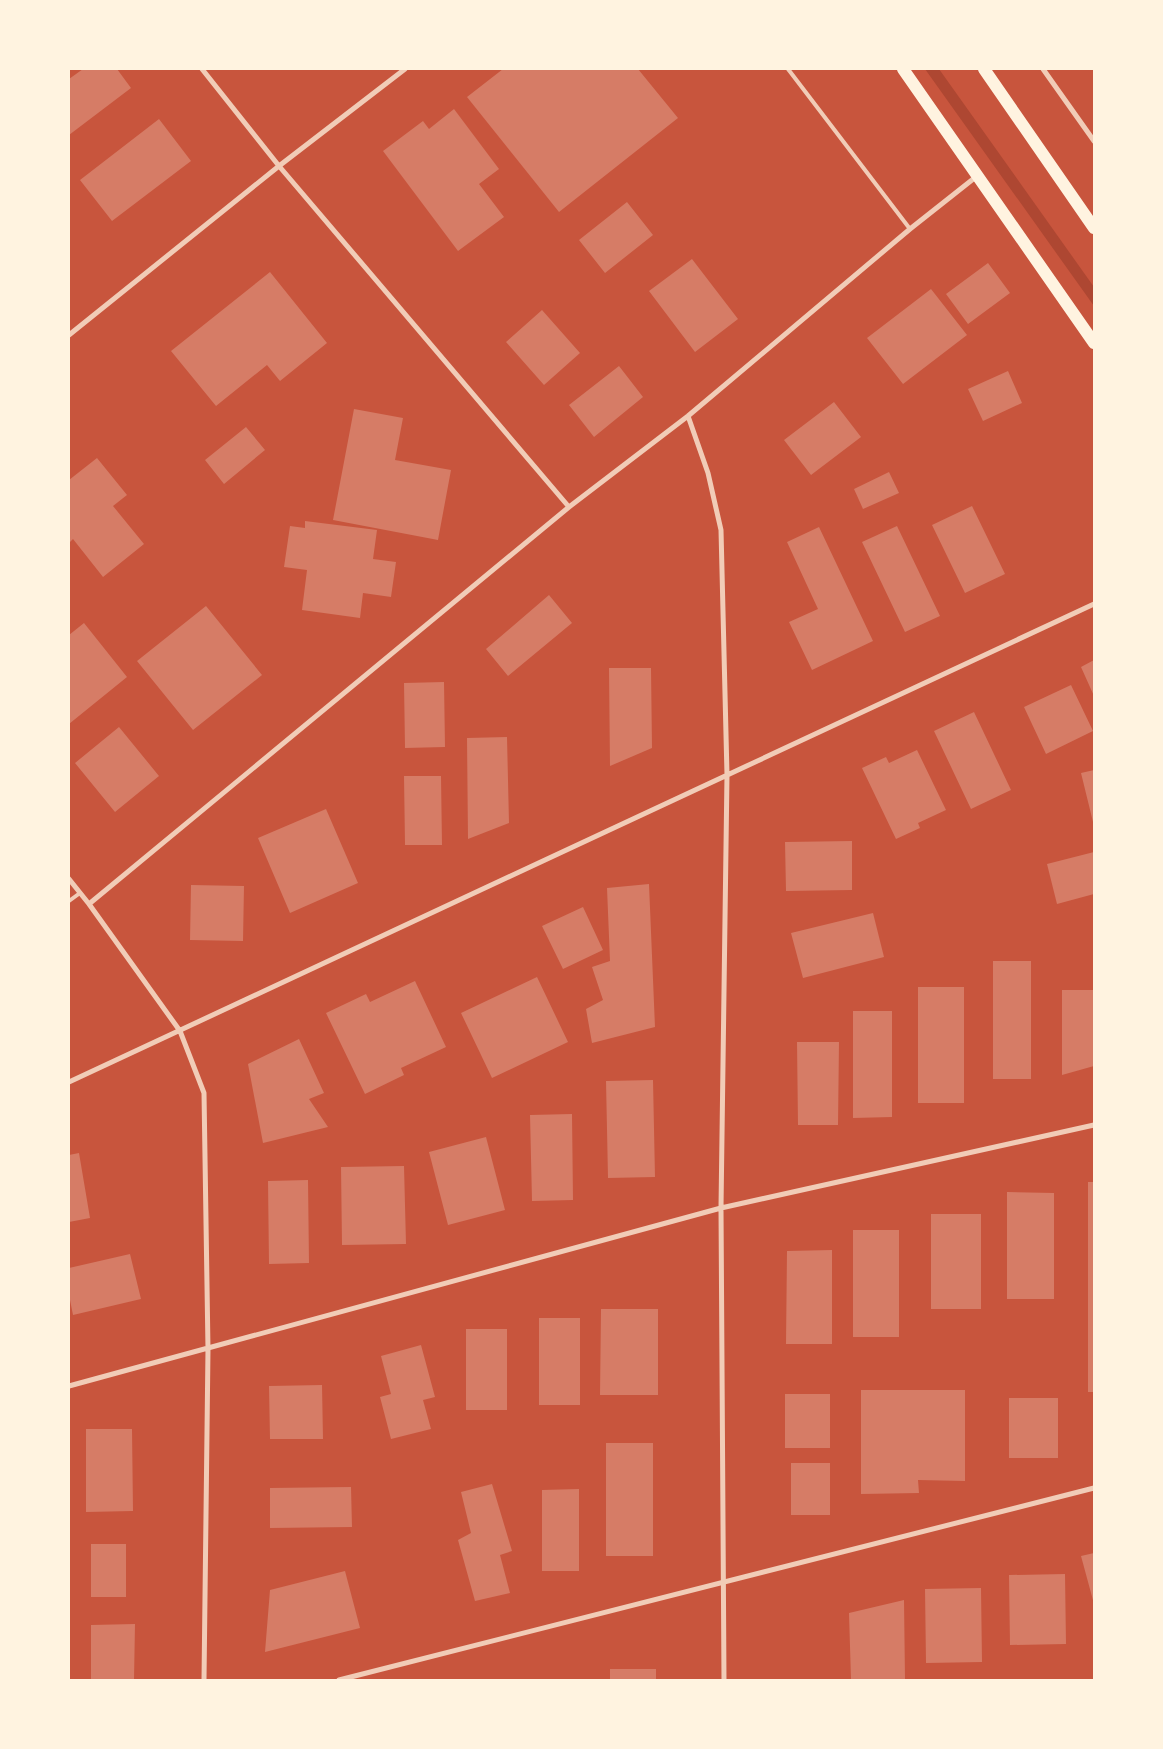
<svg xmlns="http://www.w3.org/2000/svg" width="1163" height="1749" font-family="'DM Sans',sans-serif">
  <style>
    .green { fill: #ae4732 }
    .building { fill: #d67c66 }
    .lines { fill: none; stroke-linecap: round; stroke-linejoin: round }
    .service { stroke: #f1ccb7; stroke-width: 4 }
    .minor { stroke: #f1ccb7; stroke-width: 5 }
    .primary { stroke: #fff3e0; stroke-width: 12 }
  </style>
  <rect width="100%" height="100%" fill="#c8553d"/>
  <path class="green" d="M925,69H939L1094,287V306Z"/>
  <path class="building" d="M83,69H117L131,88L69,135V79Z
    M503,69H638L678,118L559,212L467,97Z
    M454,109L499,169L479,184L504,217L458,251L383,151L423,121L429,129Z
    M159,119L191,161L112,221L80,180Z
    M627,202L653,235L605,273L579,240Z
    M692,259L738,319L695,352L649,291Z
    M988,263L1010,293L968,324L946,294Z
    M270,272L327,343L280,381L267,365L216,406L171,351Z
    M931,289L967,335L903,384L867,338Z
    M542,310L580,353L544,385L506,342Z
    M619,366L643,397L594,437L569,405Z
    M1008,371L1022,403L983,421L968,389Z
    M834,402L861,437L811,475L784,440Z
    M354,409L403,418L395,460L451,470L438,540L333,520Z
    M246,427L265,450L224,484L205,460Z
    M97,458L127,495L113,506L144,544L103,577L73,539L69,543V480Z
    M889,472L899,493L863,509L854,489Z
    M972,506L1005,574L965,593L932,525Z
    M305,521L377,530L373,559L396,562L391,597L363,593L360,618L302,610L307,570L284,567L290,526L305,528Z
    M897,526L940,616L905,632L862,542Z
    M819,527L873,641L812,670L789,622L818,609L787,542Z
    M549,595L572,623L508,676L486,649Z
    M206,606L262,675L193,730L137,661Z
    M84,623L127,677L69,724V635Z
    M1094,660V696L1081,667Z
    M609,668H651L652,748L610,766Z
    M444,682L445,747L405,748L404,683Z
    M1071,685L1093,731L1046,754L1024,707Z
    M974,712L1011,790L971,809L934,731Z
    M119,727L159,776L115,812L75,763Z
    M507,737L509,823L468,839L467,738Z
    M917,750L946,810L918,823L920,828L896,839L862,768L886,757L889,763Z
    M1094,770V822H1093L1081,773Z
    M404,776H441L442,845H405Z
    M326,809L358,883L290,913L258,838Z
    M852,841V890L786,891L785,842Z
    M1094,852V894L1057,904L1047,864Z
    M649,884L655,1027L592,1043L586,1009L603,1000L592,967L610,961L607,888Z
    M191,885L244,886L243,941L190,940Z
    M583,907L603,950L563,969L542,926Z
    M873,913L884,957L803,978L791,933Z
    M993,961H1031V1079H993Z
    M537,977L568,1042L492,1078L461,1013Z
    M415,981L446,1047L401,1068L404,1075L365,1094L326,1013L366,994L370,1002Z
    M918,987H964V1103H918Z
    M1062,990H1094V1066L1062,1075Z
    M853,1011H892V1117L853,1118Z
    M299,1039L324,1093L309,1099L328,1127L263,1143L248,1064Z
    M797,1042H839L838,1125H798Z
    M653,1080L655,1177L608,1178L606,1081Z
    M572,1114L573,1200L532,1201L530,1115Z
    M486,1137L505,1210L448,1225L429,1152Z
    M79,1153L90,1218L69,1222V1155Z
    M404,1166L406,1244L342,1245L341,1167Z
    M308,1180L309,1263L269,1264L268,1181Z
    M1088,1182H1094V1392H1088Z
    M1007,1192L1054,1193V1299H1007Z
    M931,1214H981V1309H931Z
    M853,1230H899V1337H853Z
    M832,1250V1344H786L787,1251Z
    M130,1254L141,1299L73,1315L69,1295V1268Z
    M601,1309H658V1395H600Z
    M539,1318H580V1405H539Z
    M466,1329H507V1410H466Z
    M421,1345L435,1397L423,1400L431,1429L391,1439L380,1397L391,1394L381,1356Z
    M322,1385L323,1439H270L269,1386Z
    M861,1390H965V1481L918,1480L919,1493L861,1494Z
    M785,1394H830V1448H785Z
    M1009,1398H1058V1458H1009Z
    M86,1429H132L133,1511L86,1512Z
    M606,1443H653V1556H606Z
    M791,1463H830V1515H791Z
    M492,1484L512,1551L500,1555L510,1593L475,1601L458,1540L471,1533L461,1492Z
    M351,1487L352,1527L270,1528V1488Z
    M579,1489V1571H542V1490Z
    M91,1544H126V1597H91Z
    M1094,1553V1604L1081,1556Z
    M345,1571L360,1628L265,1652L270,1590Z
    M1065,1574L1066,1644L1010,1645L1009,1575Z
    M981,1588L982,1662L926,1663L925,1589Z
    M904,1600L905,1679L851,1680L849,1613Z
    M135,1624L134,1680H91V1625Z
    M610,1669H656V1680H610Z"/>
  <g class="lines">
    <path class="service" d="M788,69L910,229
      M69,901L80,893"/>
    <path class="minor" d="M202,69L279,166L569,507
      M1043,69L1094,141
      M69,335L279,166L405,69
      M688,416L708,473L721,530L727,775L721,1208L724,1680
      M69,879L89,904L180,1031L204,1093L208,1349L204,1680
      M89,904L569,507L688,416L910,229L977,176
      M69,1082L1094,604
      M69,1386L721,1208L1094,1125
      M339,1680L1094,1488"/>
    <path class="primary" d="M903,69L1094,343
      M984,69L1094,228"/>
  </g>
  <rect width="1163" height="1749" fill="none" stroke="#fff3e0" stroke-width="140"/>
</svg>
